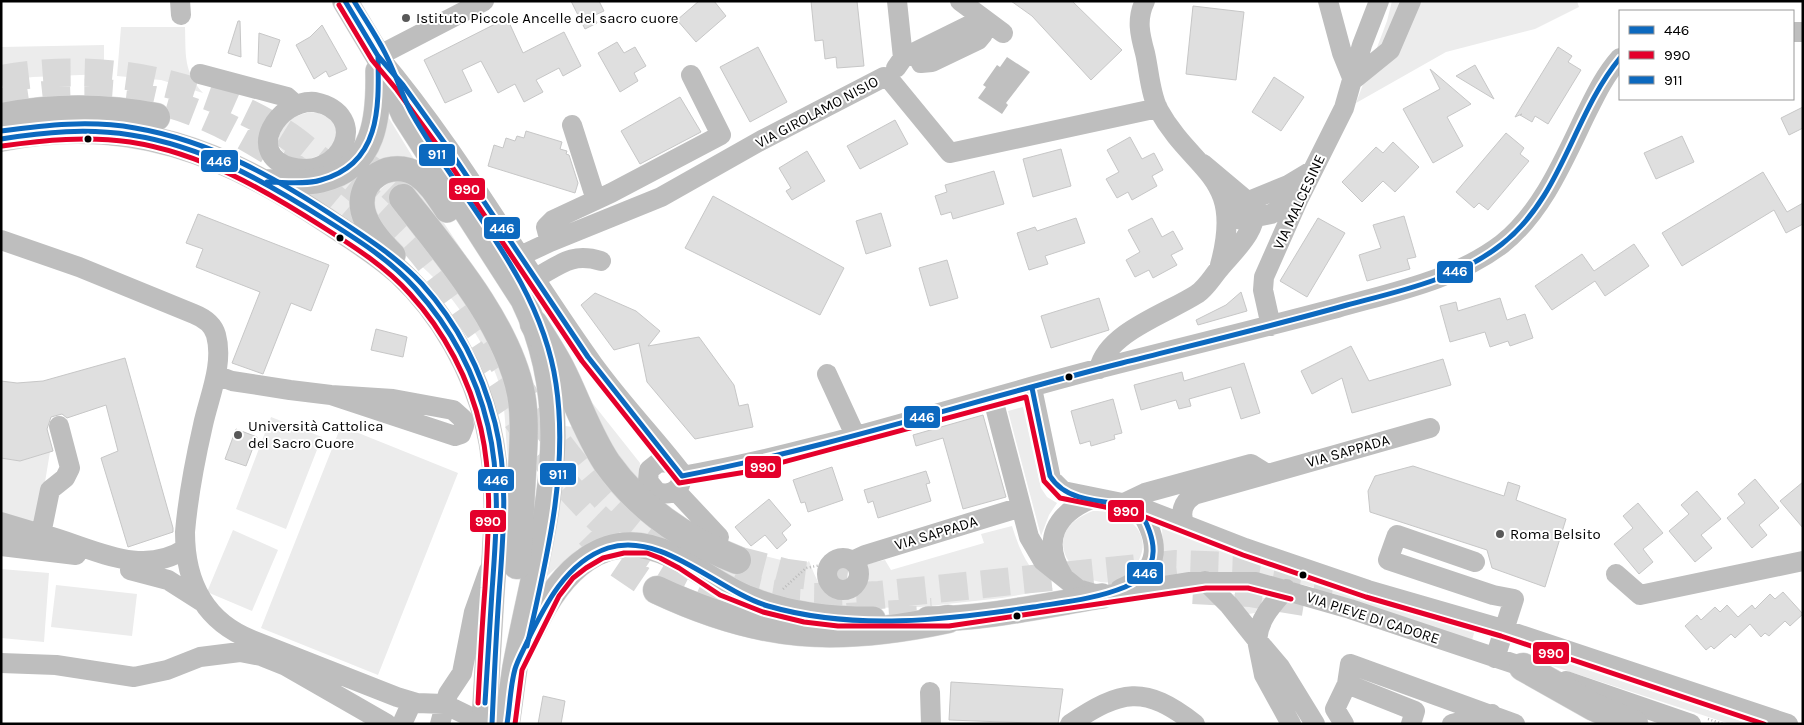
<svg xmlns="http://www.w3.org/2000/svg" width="1804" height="725" font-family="Karla,sans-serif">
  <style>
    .green { fill: #ececec }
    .water { fill: #bfbfbf }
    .building { fill: #dfdfdf; stroke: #c7c7c7 }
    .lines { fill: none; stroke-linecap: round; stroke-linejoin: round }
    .highway-tunnel { stroke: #d9d9d9; stroke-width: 28; stroke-dasharray: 28 14; stroke-linecap: butt }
    .major-casing { stroke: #dbdbdb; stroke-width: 26 }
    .highway-casing { stroke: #dbdbdb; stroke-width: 29 }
    .path { stroke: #b9b9b9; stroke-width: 2.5; stroke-dasharray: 1 2.5; stroke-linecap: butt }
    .minor { stroke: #bebebe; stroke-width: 20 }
    .major { stroke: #bebebe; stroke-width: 25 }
    .highway { stroke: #bebebe; stroke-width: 28 }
    .bus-1-casing { stroke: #fff; stroke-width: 9 }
    .bus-2-casing { stroke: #fff; stroke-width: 9 }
    .bus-3-casing { stroke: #fff; stroke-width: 9 }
    .bus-1 { stroke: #0c69bf; stroke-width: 5 }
    .bus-2 { stroke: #e4002b; stroke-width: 5 }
    .bus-3 { stroke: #0c69bf; stroke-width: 5 }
    .poi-dot { fill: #595959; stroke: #fff; stroke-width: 2 }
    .bus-dot { fill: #000; stroke: #fff; stroke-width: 2 }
    .labels { text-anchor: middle; stroke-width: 4; stroke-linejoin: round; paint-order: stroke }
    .poi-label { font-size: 15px; fill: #000; stroke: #fff; text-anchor: start }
    .street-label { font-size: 15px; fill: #000; stroke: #fff }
    .line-badge { stroke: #fff; stroke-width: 2 }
    .badge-label { font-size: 14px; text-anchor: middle; font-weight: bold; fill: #fff }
  </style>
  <rect width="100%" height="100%" fill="#fff"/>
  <path class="green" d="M1392,1H1577L1579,7L1535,29L1446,52L1356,103L1387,21Z
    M121,27H185C186,55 183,71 203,93L161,80L117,76Z
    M104,45V74L33,77L1,81V47Z
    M316,112C320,114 326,116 330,119C358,142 295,182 278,144C278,124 297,112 316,112Z
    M387,115L417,164L395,158L372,162L383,138Z
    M396,180L414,187L436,211L490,293L485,323L511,382L514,459L508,458C505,436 506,411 501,390C492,354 460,306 435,279C416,259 387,241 377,214C369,197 381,185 396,180Z
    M351,181L352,182L348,218L322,204L316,198C320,192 341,188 351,181Z
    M575,381L640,463L638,491Z
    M1023,407L1041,488L1047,497L1057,503L1049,515L1041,536L1008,411Z
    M271,417L322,437L286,529L236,509Z
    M341,426L458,473L378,675L261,628Z
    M565,426L574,427L617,491L741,550L797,564L801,568L809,561C817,580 822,600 847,597C853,596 860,593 863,587C866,580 864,572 867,564L885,560L891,570L984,543L981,534L1012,526C1020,552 1030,574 1053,589L1002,598L920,607L869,608L804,603L592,543L578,549L547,576C554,527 569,475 565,426Z
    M50,452L38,524L1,517V458L20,461Z
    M1093,511C1126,509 1159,534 1134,568C1099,614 1020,538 1093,511Z
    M1162,526L1475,630L1472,640L1312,587L1252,572H1195L1153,578L1163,557Z
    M233,530L278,550L252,611L207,592Z
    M1,569L49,573L44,642L1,638Z
    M56,585L137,594L132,636L51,627Z
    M1233,594L1266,598L1259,605L1255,613L1248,614Z
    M1540,654L1750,724H1730L1537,661Z"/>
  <path class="water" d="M1007,57L1030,72L1006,103L1008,105L1002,114L978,98L986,87L983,85L997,65L1000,67Z"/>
  <path class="building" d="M571,1H599L604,11L593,16L597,23L585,29Z
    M699,1H714L726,16L696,42L677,20Z
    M811,1H857L864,66L837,68L836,57L825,59L823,40L815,41Z
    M1011,1H1072L1122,50L1091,80L1032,16Z
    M1193,6L1244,12L1236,80L1186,74Z
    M507,18L523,53L564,32L581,66L563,76L559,68L536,80L543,92L524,102L515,84L498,93L481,61L462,70L472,91L445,103L424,60Z
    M238,21H240L241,57L228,53Z
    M322,25L347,69L329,77L326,71L314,79L296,45L310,37Z
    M259,33L280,40L271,67L258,63Z
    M617,42L624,53L635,47L646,66L634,73L638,81L620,92L598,53Z
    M758,47L787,102L750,122L720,67Z
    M1558,47L1572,56L1568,62L1581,70L1548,124L1535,116L1532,122L1520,115L1522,114L1515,117Z
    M1475,65L1494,99L1456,76Z
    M1430,69L1471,104L1447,117L1463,146L1433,163L1403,109L1440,89Z
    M1274,77L1304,97L1281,131L1252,112Z
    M680,97L701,132L640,164L621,131Z
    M1803,107V128L1789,135L1781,118Z
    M895,120L908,144L860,169L847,146Z
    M526,131L562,142L560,149L567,151L566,154L569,155L578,183L575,193L488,166L494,145L503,148L506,138L515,141L517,136L524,138Z
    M1506,133L1524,148L1520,154L1529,161L1488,210L1479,203L1474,208L1456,192Z
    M1682,136L1694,162L1656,179L1644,153Z
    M1130,137L1142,159L1154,153L1163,170L1152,176L1157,186L1132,200L1128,192L1117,198L1106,179L1119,172L1107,150Z
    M1393,142L1419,167L1395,192L1383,181L1362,202L1342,182L1376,147L1383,153Z
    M1061,149L1071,186L1033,197L1023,159Z
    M807,151L825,181L792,200L786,191L791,188L779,168Z
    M994,171L1004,204L953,219L951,212L941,215L935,196L947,192L945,185Z
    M1763,172L1787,212L1803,203V224L1786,233L1774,210L1682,266L1662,233Z
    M713,196L844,268L820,315L685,248Z
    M881,213L891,246L866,254L856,221Z
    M198,214L329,265L311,311L291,303L263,374L232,363L260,292L196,267L203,249L186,243Z
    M1404,216L1416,257L1407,259L1410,269L1367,281L1359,255L1381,248L1373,225Z
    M1076,218L1085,243L1045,256L1048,264L1029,270L1017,233L1035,227L1037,231Z
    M1152,218L1162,237L1173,231L1183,249L1171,255L1177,265L1153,278L1149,270L1135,277L1126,260L1140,252L1128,230Z
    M1318,218L1345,233L1307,297L1280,281Z
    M1634,244L1649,266L1605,296L1595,281L1552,310L1535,286L1582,254L1594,271Z
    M947,260L958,298L930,306L919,268Z
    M1241,292L1247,311L1198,325L1196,320L1226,305Z
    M595,293L636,311L660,331L648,346L699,337L734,385L739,406L748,404L753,427L695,439L647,382L639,343L614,350L581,305Z
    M1099,298L1109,330L1051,348L1041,316Z
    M1500,298L1507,320L1525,314L1533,338L1510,346L1508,341L1490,347L1485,332L1450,342L1440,306L1456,302L1458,311Z
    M376,329L407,337L403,357L371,350Z
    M1351,346L1369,381L1443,359L1451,385L1352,413L1342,378L1312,394L1301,371Z
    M125,358L173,528V532L128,547L101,458L118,451L106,405L67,418L62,414L51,417L47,429L53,451L20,461L1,458V381L17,383L43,381Z
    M1244,363L1260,413L1241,419L1231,387L1189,399L1191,406L1179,409L1176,400L1141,410L1134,385L1182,372L1184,381Z
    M1113,399L1122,433L1114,435L1115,439L1091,446L1090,441L1080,444L1071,411Z
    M983,415L1006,497L963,509L943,438L916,446L913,435Z
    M236,429L257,437L246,466L225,459Z
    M1413,466L1504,496L1508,482L1520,486L1516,500L1566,519L1545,587L1492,568L1487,550L1370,512L1368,491L1375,476Z
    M832,467L843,500L808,512L805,502L801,503L793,480Z
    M926,471L930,483L926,484L931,501L878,518L873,501L868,503L864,490Z
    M1755,479L1779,508L1759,525L1767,535L1752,548L1727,518L1745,503L1738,494Z
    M1803,482V528L1780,501Z
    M1697,491L1721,519L1701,535L1712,548L1695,562L1669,531L1689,514L1681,505Z
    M769,499L791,525L782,533L787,540L777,549L765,535L751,546L735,527Z
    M1638,503L1663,533L1643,549L1653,562L1639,574L1614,544L1633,528L1623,516Z
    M1783,592L1803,614L1790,626L1785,621L1769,636L1765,633L1761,637L1750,624L1735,638L1731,634L1714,649L1711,646L1706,650L1685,626L1697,615L1701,620L1715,607L1720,612L1727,605L1738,617L1752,605L1755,609L1770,594L1775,599Z
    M951,682L1063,689L1058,724L949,720Z
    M543,696L565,701L561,724H538Z"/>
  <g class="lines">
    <path class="highway-tunnel" d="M1,79C99,61 199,80 284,133C297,141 309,152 322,162C356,187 388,215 417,247C444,279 468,315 493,349C544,423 595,509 676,554
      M1,102C51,91 110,89 159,101C237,120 323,183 379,239
      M358,161L381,177L403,198
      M470,349C548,468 607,562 750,607
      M589,534L617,563L657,590
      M737,560L787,573L857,582
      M732,582C777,602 831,597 879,595L1176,564L1238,566L1334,583
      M1193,590L1250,593L1305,602
      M847,617L932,612"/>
    <defs>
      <path id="major" d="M345,1L378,56L404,115L523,300C583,423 538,542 515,667C512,686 510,705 507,724
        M1,139C128,113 226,152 329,222C353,238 378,253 400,273C442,312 475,370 488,426C501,480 496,536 492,591C489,635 487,679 484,724
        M267,182C285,182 304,184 321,180C376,168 379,115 378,71
        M393,255C381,243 367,228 363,211C356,178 392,158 418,175C431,184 439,198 447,210
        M928,619C986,619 1045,605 1102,596
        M533,629C559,573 604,523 671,555C698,568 721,588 750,599C790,615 830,619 873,619"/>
      <path id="highway" d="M1,117C53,107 105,107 156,117
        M403,198C446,253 508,325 521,394C526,421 523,447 522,474C520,504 519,534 517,565
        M534,324C543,338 552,352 560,367C576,398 587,433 607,463C639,508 686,540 737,560
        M657,590C761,639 836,643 948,619
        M1523,667L1594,707L1634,724"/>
    </defs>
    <use href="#major" class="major-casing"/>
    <use href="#highway" class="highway-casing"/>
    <path class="path" d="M783,589L806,568L831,563
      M1708,719L1723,724"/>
    <path class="minor" d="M180,1L181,15
      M484,1L378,56C457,149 517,257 588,357C616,398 651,433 681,472C684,488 672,497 657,492L648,481L649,470L659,462L673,463
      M960,1L1003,33
      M1145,1C1136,19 1140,35 1145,53C1149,70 1150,93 1158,109C1194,174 1245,174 1220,265
      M1328,1L1342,53L1353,80
      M1793,32H1803
      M903,58L970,25L975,24L980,27L983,34L978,40L932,62L921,63L916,52
      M896,68L903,58L897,1
      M200,74L287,97L296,105
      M1353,80L1390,50L1411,1
      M315,102C372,114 342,181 290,167C245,154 277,99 315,102Z
      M572,125L596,200
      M1239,205L1288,185L1313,170
      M1241,220L1271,214L1299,198
      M1,240L79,267L194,314C204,318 213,324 216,335C224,364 209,397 203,425C195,460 188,497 185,532C185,582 204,621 252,640L397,697L417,703L444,704L485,724
      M550,242L546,227L553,220L611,193L721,135L691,75
      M520,256L550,242L661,197L762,140L884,77L890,80L950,153L1158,108
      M534,279C560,265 571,252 601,261
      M1271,326L1263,290L1264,277L1299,198L1344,108L1362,45L1379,1
      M1099,369C1107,332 1168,313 1197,294C1207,287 1212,277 1220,268C1232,253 1261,228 1253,206L1203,164
      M827,374L856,437
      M216,375L232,381L290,390L331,395L393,399L453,410L463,419L464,426L461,434L455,436L331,395
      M1032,388L1051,479L1063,491L1137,506L1245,548L1368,590L1503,629L1788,724
      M993,399L1029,537L1043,561L1078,589L1102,596L1190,582H1256L1350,609L1536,671
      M59,426L70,468L65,478L50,490L41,534C88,545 139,579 185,549
      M682,476C824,451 961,404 1101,368C1179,348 1258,329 1337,308C1393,292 1455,280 1502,244C1541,213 1563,162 1584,118C1595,96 1604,76 1620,58
      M675,490L719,537
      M1124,503L1145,493L1251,464L1267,474
      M1,522L41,534L1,531
      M1185,525C1179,513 1183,502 1194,495L1430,428
      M1,546L76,555
      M827 574a16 16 0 1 1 32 0a16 16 0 1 1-32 0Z
      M852,561L865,555L1021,507
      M1475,562L1397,535L1388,560L1493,595L1514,599L1495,658
      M130,570L168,580L201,601
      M1616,574L1640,595L1803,561
      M1063,576C1041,540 1056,514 1091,499
      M1205,581L1229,605L1257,640C1259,618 1272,605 1286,589
      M1120,589C1164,571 1160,540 1137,506
      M1,663L56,665L134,677L167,670L200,657L240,652L261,656L286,666L387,724
      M1566,681L1691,724
      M1347,684L1415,711L1411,724
      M930,692L931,724
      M402,724L412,702
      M440,724L448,694L462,673L474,612L489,570
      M1070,724C1121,690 1144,684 1195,724
      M1291,724L1264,675L1257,640L1280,667L1315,724
      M1344,724L1335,709L1347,684L1350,664L1515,724
      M1452,724L1492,714"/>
    <use href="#major" class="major"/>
    <use href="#highway" class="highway"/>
    <defs>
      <path id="bus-1" d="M345,1L378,56L403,85L446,145L588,357L682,476C831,447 975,400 1122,363C1197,344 1272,326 1347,305C1400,291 1458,279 1502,244C1562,197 1573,115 1620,58
        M1,139C45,132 87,128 131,135C203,146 266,182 326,220C358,240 390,260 415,288C450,327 476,375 488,426C501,480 496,536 492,591C490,628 487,666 485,703
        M267,182C285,182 304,185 321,180C381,164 379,107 378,56
        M507,724C510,706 510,687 515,669C518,659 523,651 527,642C545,605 566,562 608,548C663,531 717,591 768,606C854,631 946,620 1033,607C1064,602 1096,599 1125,587C1165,569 1156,537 1137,506C1108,501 1067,504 1050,476L1032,388"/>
      <path id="bus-2" d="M339,5L372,60L397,90L440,149L582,361L679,483L746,472L1026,397L1044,481L1060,498L1135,513L1243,555L1366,597L1501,636L1764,724
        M2,146C45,140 87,136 130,142C202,153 265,190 326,229C356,248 386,267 410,294C444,331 470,380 481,429C493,482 488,535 485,588C482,626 480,664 478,703
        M515,724L522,670L559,596L573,578L586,568L603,558L624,553H647L660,558L679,568L720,595L763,612L804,622L838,626H949L1206,588H1248L1291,599"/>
      <path id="bus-3" d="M354,1C364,18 376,35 385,53C395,72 401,93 411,112C461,201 541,279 556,384C569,471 546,561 527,646
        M1,131C46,125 90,120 135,128C212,141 278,179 341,221C370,240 399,259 422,284C457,323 482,372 495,423C509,479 503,537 499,594C496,637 494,680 492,724"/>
    </defs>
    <use href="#bus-1" class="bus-1-casing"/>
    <use href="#bus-2" class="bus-2-casing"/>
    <use href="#bus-3" class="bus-3-casing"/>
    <use href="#bus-1" class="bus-1"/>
    <use href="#bus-2" class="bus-2"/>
    <use href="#bus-3" class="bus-3"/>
  </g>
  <g class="poi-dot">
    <circle cx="406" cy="18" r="5"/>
    <circle cx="238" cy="435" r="5"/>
    <circle cx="1500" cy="534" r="5"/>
  </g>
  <g class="bus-dot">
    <circle cx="88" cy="139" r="4.5"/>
    <circle cx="340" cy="238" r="4.5"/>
    <circle cx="1069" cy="377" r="4.5"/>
    <circle cx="1303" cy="575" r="4.5"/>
    <circle cx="1017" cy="616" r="4.5"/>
  </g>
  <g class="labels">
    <g class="poi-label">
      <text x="416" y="23">Istituto Piccole Ancelle del sacro cuore</text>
      <text x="248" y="431">Università Cattolica<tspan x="248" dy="17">del Sacro Cuore</tspan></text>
      <text x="1510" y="539">Roma Belsito</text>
    </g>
    <g class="street-label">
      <text transform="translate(817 112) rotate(-28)" y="5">VIA GIROLAMO NISIO</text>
      <text transform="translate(1299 202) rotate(-65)" y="5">VIA MALCESINE</text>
      <text transform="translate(1348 451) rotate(-16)" y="5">VIA SAPPADA</text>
      <text transform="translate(936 533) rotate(-17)" y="5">VIA SAPPADA</text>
      <text transform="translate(1373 618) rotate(18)" y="5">VIA PIEVE DI CADORE</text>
    </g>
  </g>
  <g class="line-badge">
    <rect x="418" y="143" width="38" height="24" rx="5" fill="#0c69bf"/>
    <rect x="200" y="149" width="39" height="24" rx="5" fill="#0c69bf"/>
    <rect x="448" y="177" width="38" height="24" rx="5" fill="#e4002b"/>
    <rect x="483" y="216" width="38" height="24" rx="5" fill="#0c69bf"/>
    <rect x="1436" y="260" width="38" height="24" rx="5" fill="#0c69bf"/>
    <rect x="903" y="405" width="38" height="24" rx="5" fill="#0c69bf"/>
    <rect x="744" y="455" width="38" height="24" rx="5" fill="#e4002b"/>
    <rect x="539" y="462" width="38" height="24" rx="5" fill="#0c69bf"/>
    <rect x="477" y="468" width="38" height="24" rx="5" fill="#0c69bf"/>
    <rect x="1107" y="499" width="38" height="24" rx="5" fill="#e4002b"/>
    <rect x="469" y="509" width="38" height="24" rx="5" fill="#e4002b"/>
    <rect x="1126" y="561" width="38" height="24" rx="5" fill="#0c69bf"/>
    <rect x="1532" y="641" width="38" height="24" rx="5" fill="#e4002b"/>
  </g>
  <g class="badge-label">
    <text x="437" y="159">911</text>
    <text x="219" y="166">446</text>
    <text x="467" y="194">990</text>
    <text x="502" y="233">446</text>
    <text x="1455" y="276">446</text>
    <text x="922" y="422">446</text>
    <text x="763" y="472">990</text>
    <text x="558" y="479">911</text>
    <text x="496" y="485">446</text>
    <text x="1126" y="516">990</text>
    <text x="488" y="526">990</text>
    <text x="1145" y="578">446</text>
    <text x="1551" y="658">990</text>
  </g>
  <rect width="1804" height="725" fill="none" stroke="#000000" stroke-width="5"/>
  <rect x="1619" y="10" width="175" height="90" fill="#ffffff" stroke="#999999"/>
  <rect x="1629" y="26" width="25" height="8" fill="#0c69bf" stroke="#999999"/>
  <text x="1664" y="35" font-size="15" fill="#000000">446</text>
  <rect x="1629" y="51" width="25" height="8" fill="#e4002b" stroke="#999999"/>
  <text x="1664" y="60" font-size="15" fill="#000000">990</text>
  <rect x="1629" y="76" width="25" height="8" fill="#0c69bf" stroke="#999999"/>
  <text x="1664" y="85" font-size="15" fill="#000000">911</text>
</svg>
